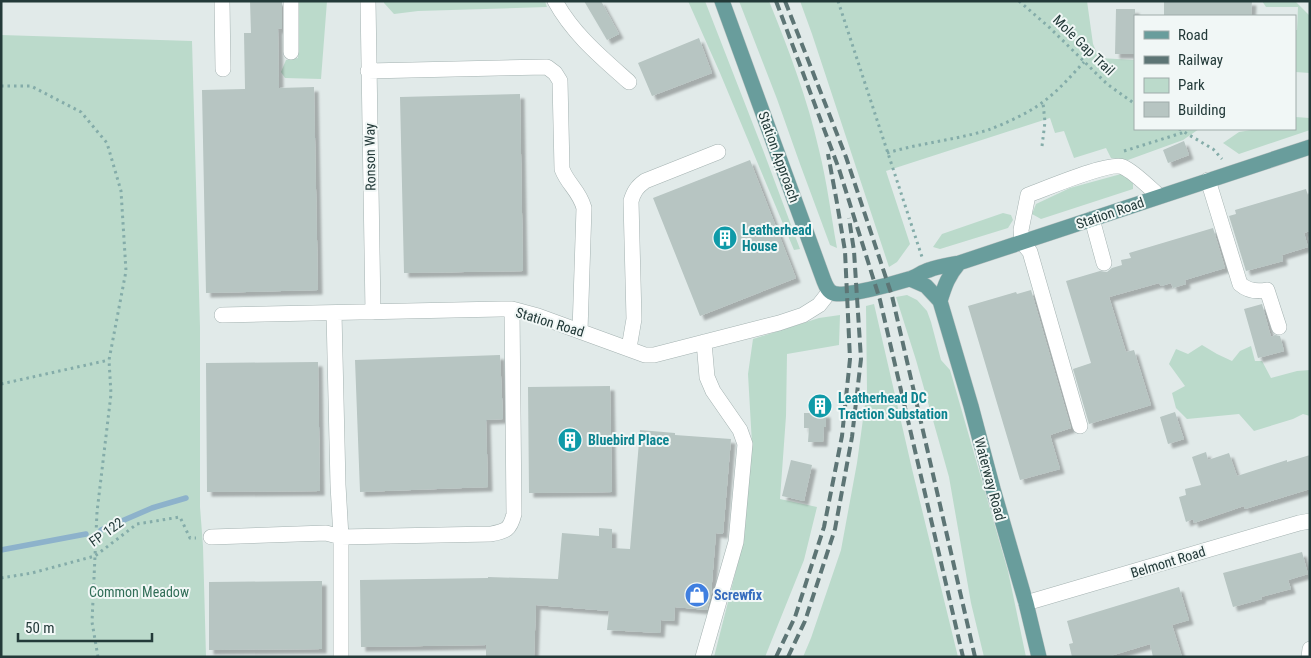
<svg xmlns="http://www.w3.org/2000/svg" width="1311" height="658" font-family="'Roboto Condensed',sans-serif">
  <style>
    .green { fill: #bbdacb }
    .lines { fill: none; stroke-linecap: round; stroke-linejoin: round }
    .stream { stroke: #8db2cb; stroke-width: 5.5 }
    .building { fill: #b7c5c2; filter: url(#shadow) }
    .minor-casing { stroke: #a4b2b1; stroke-width: 16 }
    .major-casing { stroke: #bdc4c4; stroke-width: 16 }
    .path { stroke: #84aca9; stroke-width: 3; stroke-dasharray: 2.5 4; stroke-linecap: butt }
    .minor { stroke: #fff; stroke-width: 15 }
    .major { stroke: #699d9c; stroke-width: 15 }
    .rail { stroke: #5d7575; stroke-width: 4; stroke-dasharray: 10 5; stroke-linecap: butt }
    .labels { text-anchor: middle; stroke-width: 4; stroke-linejoin: round; paint-order: stroke }
    .street-label { font-size: 14px; fill: #233a39; stroke: #f1f7f6 }
    .culture-label { font-size: 14px; font-weight: bold; fill: #0d838f; stroke: #f1f7f6; text-anchor: start }
    .park-label { font-size: 14px; fill: #306d57; stroke: #f1f7f6 }
    .shop-label { font-size: 14px; font-weight: bold; fill: #366cbe; stroke: #f1f7f6; text-anchor: start }
  </style>
  <defs>
    <filter id="shadow"><feDropShadow dx="4.5" dy="4.5" stdDeviation="1" flood-color="#0004"/></filter>
  </defs>
  <rect width="100%" height="100%" fill="#e1eae9"/>
  <path class="green" d="M299,1H327L321,79L285,78L281,72L286,60L298,58Z
    M384,1H545L547,7L418,11L394,14L384,3Z
    M688,1H705L763,150L800,249L794,250L720,73Z
    M739,1H769C788,48 808,100 819,150C827,182 831,215 837,248L830,245L800,164L777,99Z
    M800,1H1087L1093,44L1099,58L1135,60V129H1199L1183,140L1128,160L1111,158L1106,148L1074,158L1064,131L1055,133L1050,118L886,171L910,244L897,262L889,267L812,34Z
    M1262,1H1295L1310,16V73L1295,72V30H1297L1298,7H1266Z
    M1,35L192,41L200,327V507L203,546L206,657H1Z
    M1295,117L1310,118V130L1239,154L1223,143L1239,132L1257,129H1295Z
    M1121,174L1133,180V189L1041,219L1032,214L1036,204L1070,188Z
    M1003,213L1011,215L1013,220L1008,228L940,249L933,247L942,234Z
    M907,295L917,300L927,311L931,322L941,360L950,370L1008,571L1026,657H984L971,603L949,477L916,360L896,297Z
    M874,304L912,469L958,657H803L811,638L841,550L857,463L867,390L866,306Z
    M840,315L839,345L787,354L786,416L780,499L817,507L804,560L765,657H714L744,539L752,444L748,374L753,339L819,318Z
    M1202,345L1217,354L1232,361L1240,351L1251,346L1255,361H1262L1271,378L1297,371L1310,370V416L1303,414L1293,419L1254,431L1239,414L1187,419L1176,408L1172,393L1185,386L1169,364L1176,349L1188,354Z"/>
  <g class="lines">
    <path class="stream" d="M101,530L152,508L186,498
      M1,550L86,534"/>
  </g>
  <path class="building" d="M250,1H282V28L278,29L279,88L314,87L318,290L206,293L202,90L245,89L244,33H251Z
    M584,1H601L619,34L607,40Z
    M1164,1H1252L1251,16H1164Z
    M1116,9H1135V54H1115Z
    M699,38L712,73L652,96L638,63Z
    M520,94L523,271L404,273L400,97Z
    M1184,141L1189,155L1168,163L1163,150Z
    M750,160L796,278L700,316L653,198Z
    M1306,189L1310,202V231L1304,233L1308,247L1282,255L1283,261L1246,271L1229,216L1236,214L1235,210Z
    M1213,228L1225,268L1185,280L1186,284L1173,288L1171,283L1161,286L1159,283L1109,297L1126,352L1134,350L1151,405L1089,424L1073,369L1091,363L1066,281L1100,271L1107,272L1112,268L1122,265L1121,260L1131,258L1129,253Z
    M1031,290L1071,428L1050,435L1060,469L1020,480L968,306L1016,292L1017,294Z
    M1262,304L1271,337L1275,335L1280,336L1284,351L1258,358L1244,309Z
    M500,355L503,419L486,420L488,487L360,492L355,360Z
    M318,362L320,491L207,492L206,363Z
    M610,386L612,492L529,493L528,387Z
    M1175,412L1184,439L1168,444L1160,417Z
    M804,413H826V427H824L823,442H808L809,428H804Z
    M640,430L675,433V435L731,439L723,534L716,533L711,595L707,610L675,607L674,621L661,620L660,633L607,630L609,611L536,605L534,657H486V645L361,647L360,580L488,578V577L558,579L562,533L599,536V528L612,529V548L630,549Z
    M1206,452L1208,460L1229,453L1237,476L1287,460V462L1310,455V489L1245,509L1244,506L1194,523L1193,519L1186,522L1179,497L1186,495L1185,489L1201,485L1192,457Z
    M791,460L812,465L804,501L782,496Z
    M1302,552L1308,574L1288,580L1291,589L1261,597L1262,599L1233,607L1223,573Z
    M322,581V649L209,650V582Z
    M1179,587L1189,620L1172,625L1182,657H1153L1150,644L1107,657H1072L1069,644L1073,643L1067,621Z"/>
  <g class="lines">
    <defs>
      <path id="minor" d="M222,1L223,69
        M291,1V52
        M368,1L373,312
        M555,1C573,34 601,57 629,82
        M368,71L547,67L555,73L560,81L562,169C568,185 579,190 584,208L580,331
        M1208,180L1240,284C1248,291 1257,292 1267,290L1279,327
        M1092,219L1104,263
        M334,313L338,485L341,537V657
        M222,315L501,309H512L538,316L645,355H654L779,323L803,315L819,305L830,291
        M629,348L634,319L631,201C634,191 637,187 645,181L718,152
        M1080,426L1030,252L1022,242L1021,230L1028,195C1045,189 1110,161 1123,167C1133,171 1150,188 1159,196
        M211,537L326,533L341,537L491,534C506,531 510,530 514,514L512,309
        M1026,603L1299,523L1310,521
        M703,657L736,542L745,444L740,430L713,391L707,377L704,342
        M1309,657L1310,649"/>
      <path id="major" d="M722,1L824,281C826,286 828,291 833,293C843,298 896,283 909,279C916,277 922,272 929,270C939,266 949,265 959,263L1310,147
        M910,279L926,286L940,301L971,406L993,489L1026,603L1039,657
        M940,301C945,285 948,276 959,263"/>
    </defs>
    <use href="#minor" class="minor-casing"/>
    <use href="#major" class="major-casing"/>
    <path class="path" d="M838,1L922,257
      M1019,1L1050,28L1107,84L1135,104
      M1,86H31L81,112L107,143L121,191L126,271L109,360L111,394L97,512L92,622L98,657
      M1179,129L1213,149L1222,159
      M1042,146L1045,122L1043,103
      M1124,151L1185,132
      M887,153C920,143 955,140 988,130C1004,124 1029,113 1043,102C1058,91 1071,76 1084,62
      M1,384L109,360
      M1,578L32,573L95,556L137,524L180,517L190,538H196"/>
    <use href="#minor" class="minor"/>
    <use href="#major" class="major"/>
    <path class="rail" d="M776,1L839,169L880,300L963,657
      M785,1L846,157L892,296L975,657
      M776,657L795,617L824,527L842,436L850,359L845,251L837,203L828,154
      M788,657L805,621L835,529L852,437L861,359L854,251L849,218"/>
  </g>
  <defs>
    <symbol id="building-disc" viewBox="-11 -11 22 22"><circle r="9.5" fill="#0f9aa8" stroke="#f1f7f6"/><path d="M-4-6H4V6H1V3H-1V6H-4ZM-2.5-4.3h1.7v1.8h-1.7ZM.8-4.3h1.7v1.8H.8ZM-2.5-1h1.7V.8h-1.7ZM.8-1h1.7V.8H.8Z" fill="#fff"/></symbol>
    <symbol id="shop-disc" viewBox="-11 -11 22 22"><circle r="9.5" fill="#3f7fe0" stroke="#f1f7f6"/><path d="M-5-2.5h2.3a2.7 3.5 0 0 1 5.4 0H5L5.5 6h-11ZM-1.5-2.5h3a1.5 2.3 0 0 0-3 0Z" fill="#fff"/></symbol>
  </defs>
  <g fill-rule="evenodd">
    <use href="#building-disc" x="711" y="224" width="28" height="28"/>
    <use href="#building-disc" x="806" y="392" width="28" height="28"/>
    <use href="#building-disc" x="556" y="426" width="28" height="28"/>
    <use href="#shop-disc" x="683" y="581" width="28" height="28"/>
  </g>
  <g class="labels">
    <g class="street-label">
      <text transform="translate(1084 45) rotate(44)" y="5">Mole Gap Trail</text>
      <text transform="translate(370 157) rotate(-91)" y="5">Ronson Way</text>
      <text transform="translate(779 157) rotate(70)" y="5">Station Approach</text>
      <text transform="translate(1110 213) rotate(-19)" y="5">Station Road</text>
      <text transform="translate(550 322) rotate(17)" y="5">Station Road</text>
      <text transform="translate(990 479) rotate(75)" y="5">Waterway Road</text>
      <text transform="translate(106 532) rotate(-36)" y="5">FP 122</text>
      <text transform="translate(1168 562) rotate(-17)" y="5">Belmont Road</text>
    </g>
    <g class="culture-label">
      <text x="742" y="235">Leatherhead<tspan x="742" dy="16">House</tspan></text>
      <text x="838" y="403">Leatherhead DC<tspan x="838" dy="16">Traction Substation</tspan></text>
      <text x="588" y="445">Bluebird Place</text>
    </g>
    <g class="park-label">
      <text x="139" y="597">Common Meadow</text>
    </g>
    <g class="shop-label">
      <text x="714" y="600">Screwfix</text>
    </g>
  </g>
  <rect width="1311" height="658" fill="none" stroke="#233a39" stroke-width="5"/>
  <rect x="1134" y="15" width="162" height="115" fill="#f1f7f6" stroke="#9fabaa"/>
  <rect x="1144" y="31" width="25" height="8" fill="#699d9c" stroke="#9fabaa"/>
  <text x="1178" y="40" font-size="15" fill="#233a39">Road</text>
  <rect x="1144" y="56" width="25" height="8" fill="#5d7575" stroke="#9fabaa"/>
  <text x="1178" y="65" font-size="15" fill="#233a39">Railway</text>
  <rect x="1144" y="78" width="25" height="15" fill="#bbdacb" stroke="#9fabaa"/>
  <text x="1178" y="90" font-size="15" fill="#233a39">Park</text>
  <rect x="1144" y="102" width="25" height="15" fill="#b7c5c2" stroke="#9fabaa"/>
  <text x="1178" y="115" font-size="15" fill="#233a39">Building</text>
  <path d="M18 633v8h134v-8" fill="none" stroke="#233a39" stroke-width="2.5"/>
  <text x="25" y="633" font-size="15" fill="#233a39" stroke="#f1f7f6" stroke-width="4" paint-order="stroke">50 m</text>
</svg>
